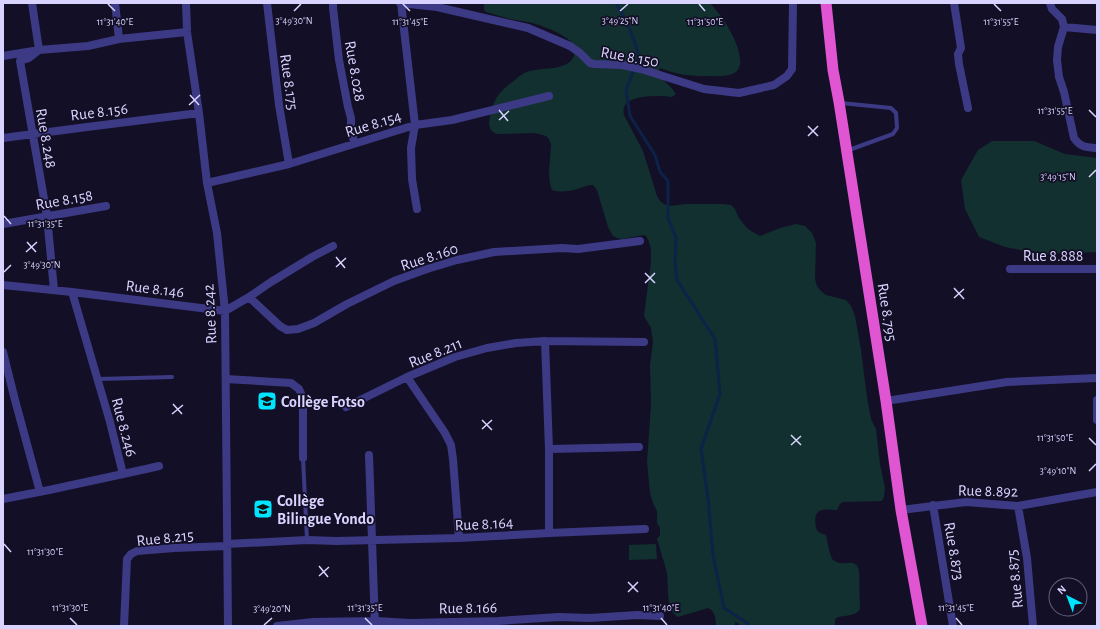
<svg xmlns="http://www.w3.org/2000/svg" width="1100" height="629" font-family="'Alegreya Sans',sans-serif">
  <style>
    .green { fill: #12302f }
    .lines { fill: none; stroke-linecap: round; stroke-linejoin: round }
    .stream { stroke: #0c2248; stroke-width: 3 }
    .service { stroke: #3d3a85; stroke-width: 4 }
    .minor { stroke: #3d3a85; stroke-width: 8 }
    .trunk { stroke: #e055d1; stroke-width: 11 }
    .ticks { fill: none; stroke: #d9d4ff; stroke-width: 1.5 }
    .labels { text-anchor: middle; stroke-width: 3.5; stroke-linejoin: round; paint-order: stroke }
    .street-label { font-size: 16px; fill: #d9d4ff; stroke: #130f26 }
    .poi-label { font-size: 16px; font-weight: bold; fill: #d9d4ff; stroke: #130f26; text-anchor: start }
    .ticks-label { font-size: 10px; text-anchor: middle; fill: #d9d4ff; stroke: #130f26; stroke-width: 3.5; stroke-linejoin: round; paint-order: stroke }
  </style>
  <rect width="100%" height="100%" fill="#130f26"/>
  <path class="green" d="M484,3H710C715,9 721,15 725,22C732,33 751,67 732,74C725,77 716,76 708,76C689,76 678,75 660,68L658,72C662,81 672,86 676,94C674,95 673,97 670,97C668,97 666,96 664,96C651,96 619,95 624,115L643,151L657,196L660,201L664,204L669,206L686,204H722L731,205L735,209L739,218L746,227L751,231L760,236L780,228L796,224L805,226L812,233L816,243L815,279L817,286L821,291L826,295L846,300L851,306L855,316L861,350L867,397L871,419L876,429L880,464L885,488L884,497L882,501L843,502L840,504L837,510C831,510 823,508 818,512C814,515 815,527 817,530C819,533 823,534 826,535L829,550L832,559C835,561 837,563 841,563C850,564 856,559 859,571L860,609C857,616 846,615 839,617L836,618L835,621V626H740L739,624L736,622L735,623V626H716C716,619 715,611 708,608L678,617C665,610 669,585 667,573C664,561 660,550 657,539L660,535V528L657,523V511L653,503L650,493L647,462L651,404L650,365L653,342L651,328L644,316L651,262V249L648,239L646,236L644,235L622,239L617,238L613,236L608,227L597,190L593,185C588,185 583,187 578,189C570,191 560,193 552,190L550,184L549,172L551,145L549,139L546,136L535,133L497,134C489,131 488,125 490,117C494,98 499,92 515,80C518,77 523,73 527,72C543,66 574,73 575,50C576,37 539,24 528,22C522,21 516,20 510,19C502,17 494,14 486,12L484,10Z
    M992,141H1034L1065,154L1097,158V252L1041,254L1005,247L979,237L965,209L961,180L978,150Z
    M656,544L657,559L629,560V545Z"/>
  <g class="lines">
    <path class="stream" d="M616,3L628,25L635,43L639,57L626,90L630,116L655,155L660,172L668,181V219L676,237L675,262L677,280L715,339L720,394L701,449L708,498L713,555L724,608L747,623L749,626"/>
    <path class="service" d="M841,103L891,108L896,113L897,128L893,134L849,150
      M98,379L172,377
      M303,458L307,540"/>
    <path class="minor" d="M32,3L39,50L29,58L20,61L47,216L54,290
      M115,3L119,39
      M186,3L187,32L199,113L207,183L217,233L225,311L228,626
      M267,3L279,105L289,164
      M333,3V8L339,60L348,107L351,118V127L354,143
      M400,3L437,7L528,28L570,46L580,53L590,63L594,64L622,65L641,69L704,89L739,93L774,85L787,76L792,69L793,3
      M401,3L415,125L411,148L412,179L417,209
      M954,3L961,48L958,54L959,64L968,108
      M1050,3L1052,9L1062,19L1064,27
      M1097,30L1064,27L1058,47L1057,60L1059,77L1064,92L1074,138C1081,148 1086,147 1097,148
      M3,56L39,50L88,46L119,39L187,32
      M3,138L87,127L199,113
      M207,183L289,164L415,125L452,120L549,96
      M3,224L106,206
      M1010,269H1097
      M3,285L72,292L225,311L249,297L271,282L312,257L333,246
      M249,297L280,326L287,330L298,329L314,323L347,304L394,281L427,269L457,260L494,252L562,248L578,249L640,241
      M3,352L15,400L40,492
      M226,379L291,383L299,389L303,398V458
      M1097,400V420
      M886,401L1007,382L1097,378
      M346,407L407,377
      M549,449L639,447
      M369,455L375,625
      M123,474L146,469L159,466
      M3,499L49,490L123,474L110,422L72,292
      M933,505L953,626
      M1018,506L1027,558L1033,626
      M901,510L966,502L1018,506L1097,492
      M549,533L645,529
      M459,538L453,459L451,445L445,433L407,377L455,357L487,348L516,343L545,341L644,342
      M227,544L307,540L336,541L459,538L549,533V449L545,341
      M124,626L127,559L131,554L137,551L174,548L227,546
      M277,626L313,622L376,621L410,623L498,621L559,617L590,618L637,615L660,616"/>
    <path class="trunk" d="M826,3L833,70L839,102L886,401L901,510L922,626"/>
  </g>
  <path class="ticks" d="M108,4L115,11M403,4L410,11M699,4L705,11M994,4L1001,11M294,11L301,4M620,11L628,4M190,95L199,105M189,105L200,95M499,110L508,121M1089,110L1096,117M499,120L509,111M808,126L818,136M808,136L818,126M1089,177L1096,170M4,216L11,224M27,242L36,252M26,252L37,242M336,257L345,268M336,267L346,258M4,272L11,265M645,273L655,283M645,283L655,273M954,288L964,299M954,298L964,289M173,404L182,414M172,414L183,405M482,420L492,430M482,429L492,420M791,435L801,445M1089,438L1096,445M791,445L801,436M1089,471L1096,464M4,544L11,552M319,566L328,577M319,576L329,567M628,582L638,592M628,592L638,582M70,618L77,625M365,618L372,625M661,618L667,625M956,618L962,625M264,625L272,618"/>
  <defs>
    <symbol id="school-square" viewBox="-11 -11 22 22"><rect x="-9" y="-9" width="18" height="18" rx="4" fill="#00e5ff" stroke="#130f26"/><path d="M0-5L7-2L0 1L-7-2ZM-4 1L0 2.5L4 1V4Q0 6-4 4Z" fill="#111"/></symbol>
  </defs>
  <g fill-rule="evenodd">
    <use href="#school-square" x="256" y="390" width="22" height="22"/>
    <use href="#school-square" x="252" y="498" width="22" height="22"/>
  </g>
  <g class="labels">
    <g class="street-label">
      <text transform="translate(630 56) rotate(10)" y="6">Rue 8.150</text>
      <text transform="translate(356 71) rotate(80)" y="6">Rue 8.028</text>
      <text transform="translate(290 82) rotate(82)" y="6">Rue 8.175</text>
      <text transform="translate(99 111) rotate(-7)" y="6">Rue 8.156</text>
      <text transform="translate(373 123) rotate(-17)" y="6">Rue 8.154</text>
      <text transform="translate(47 138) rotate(80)" y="6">Rue 8.248</text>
      <text transform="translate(64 199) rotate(-10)" y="6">Rue 8.158</text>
      <text x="1053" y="261">Rue 8.888</text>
      <text transform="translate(429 256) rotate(-18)" y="6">Rue 8.160</text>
      <text transform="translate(155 288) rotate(7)" y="6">Rue 8.146</text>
      <text transform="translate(888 312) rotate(81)" y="6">Rue 8.795</text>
      <text transform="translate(209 314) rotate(-93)" y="6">Rue 8.242</text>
      <text transform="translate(435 352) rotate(-22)" y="6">Rue 8.211</text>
      <text transform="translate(125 427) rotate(75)" y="6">Rue 8.246</text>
      <text transform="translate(988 490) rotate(1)" y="6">Rue 8.892</text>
      <text transform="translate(484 523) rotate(-3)" y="6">Rue 8.164</text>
      <text transform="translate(165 537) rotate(-6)" y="6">Rue 8.215</text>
      <text transform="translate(955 551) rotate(80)" y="6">Rue 8.873</text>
      <text transform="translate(1014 579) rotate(-96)" y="6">Rue 8.875</text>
      <text transform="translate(468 607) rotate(-1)" y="6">Rue 8.166</text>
    </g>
    <g class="poi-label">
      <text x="281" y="407">Collège Fotso</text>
      <text x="277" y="506">Collège<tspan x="277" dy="18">Bilingue Yondo</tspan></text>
    </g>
  </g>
  <g class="ticks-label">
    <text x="620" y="24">3°49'25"N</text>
    <text x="294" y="24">3°49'30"N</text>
    <text x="115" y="25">11°31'40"E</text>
    <text x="410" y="25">11°31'45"E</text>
    <text x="705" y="25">11°31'50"E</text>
    <text x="1001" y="25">11°31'55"E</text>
    <text x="1055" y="114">11°31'55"E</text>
    <text x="1058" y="180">3°49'15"N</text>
    <text x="45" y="227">11°31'35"E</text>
    <text x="42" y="268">3°49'30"N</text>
    <text x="1055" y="441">11°31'50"E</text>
    <text x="1058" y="474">3°49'10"N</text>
    <text x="45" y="555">11°31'30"E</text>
    <text x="70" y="611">11°31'30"E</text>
    <text x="365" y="611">11°31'35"E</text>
    <text x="661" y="611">11°31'40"E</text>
    <text x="956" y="611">11°31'45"E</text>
    <text x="272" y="612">3°49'20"N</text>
  </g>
  <rect width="1100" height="629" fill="none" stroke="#d9d4ff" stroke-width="8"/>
  <g transform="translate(1068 597) rotate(318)"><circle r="19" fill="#130f26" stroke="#625e7d"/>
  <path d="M0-3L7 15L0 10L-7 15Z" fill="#00e5ff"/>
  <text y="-6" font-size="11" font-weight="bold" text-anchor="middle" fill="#d9d4ff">N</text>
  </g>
</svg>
